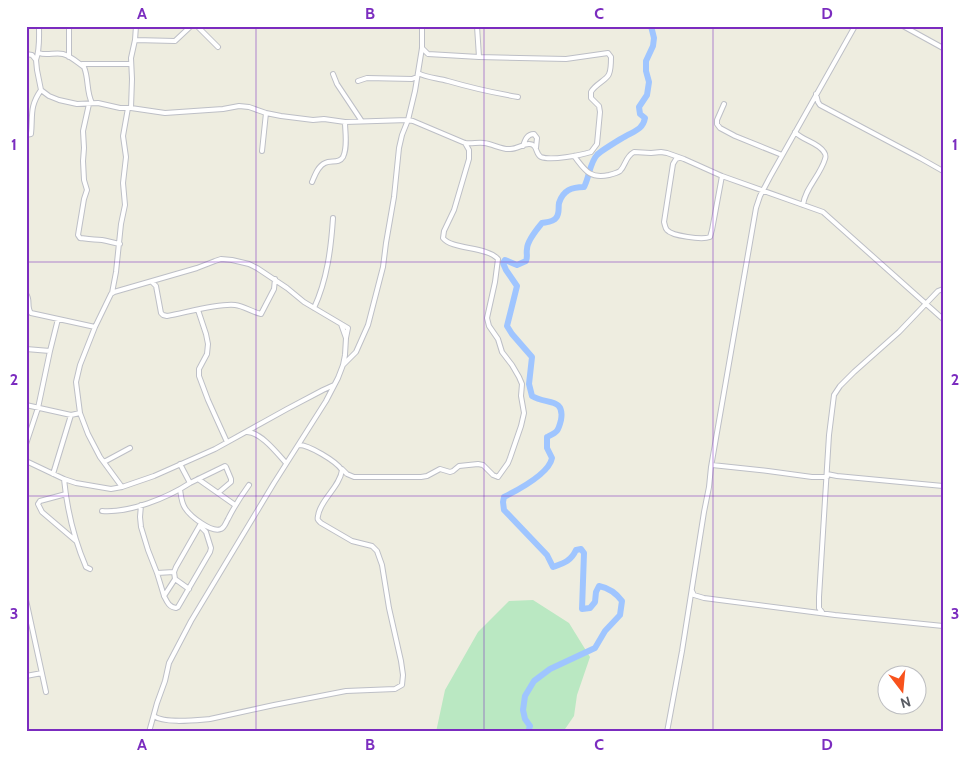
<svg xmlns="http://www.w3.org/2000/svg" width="969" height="758" font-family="Cabin,sans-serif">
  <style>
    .green { fill: #bae8c2 }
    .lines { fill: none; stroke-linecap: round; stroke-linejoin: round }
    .river { stroke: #9fc5ff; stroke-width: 6 }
    .street-casing { stroke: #bdbfc6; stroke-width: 6 }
    .street { stroke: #fff; stroke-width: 4 }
    .grid { fill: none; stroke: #7b2cbf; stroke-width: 1; stroke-opacity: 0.55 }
    .neatline { fill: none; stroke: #7b2cbf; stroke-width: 2 }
    .grid-label { font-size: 16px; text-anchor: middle; font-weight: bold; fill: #7b2cbf }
  </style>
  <rect width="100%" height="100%" fill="#eeede0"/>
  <path class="green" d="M533,600L569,623L590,657L577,695L574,716L563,732H436L445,690L478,632L509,601Z"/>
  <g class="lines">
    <path class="river" d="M528,732L530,726L525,719L523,710L525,696L534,681L550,669L595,648L605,631L620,615L622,601C616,593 609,588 599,586L596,592L595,602L590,608L582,609L584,553L581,549L576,550C571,561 564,563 553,567L547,555L504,510L503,502L504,497C518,490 549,474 552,458L547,448V437C557,432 558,432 561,420C565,397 546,405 532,396L529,384L532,357L512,334L507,326L517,286L506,270L503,263L505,260L517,265L526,261C528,256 526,254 527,249C527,242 537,229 542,223C547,222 553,222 556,218C560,213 558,208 559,203C563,190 572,187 584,187C589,178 590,162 597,155C599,152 622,138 626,136C635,131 643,129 645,118L640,114L639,107L647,95L649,82L646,71V61L653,46L654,38L651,26"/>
    <defs>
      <path id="street" d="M197,26L218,47
        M477,26L479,57
        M903,26L943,48
        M135,40L136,26
        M39,53C47,56 55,52 63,54C71,56 78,63 84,67C89,79 86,91 92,103
        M26,54L32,55L36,60L37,70L41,90L49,96L59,100L77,104L98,103L120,108H131L165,113L223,109L239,106L249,107L266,113L281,116L313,120L324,119L345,122L408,120L413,121L465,143C472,144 478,142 484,143C493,144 502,150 510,149C517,149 523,144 529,144C538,144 535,154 541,157C551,161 581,155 591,152L597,144L600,112L599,106L591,98V92C595,84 607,80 609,74C611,70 611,62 611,57L608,53L566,59L479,57L428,54L422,48
        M69,57V26
        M36,60C40,49 39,38 39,26
        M82,64H131
        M418,73C427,78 438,78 448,81C472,88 495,93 518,97
        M333,74L337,84L361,120
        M358,81L367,78L412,79L417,77
        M816,94L818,102L820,105L920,158L943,171
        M89,104L83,131L84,148L83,161L84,180L87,190L84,199L78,235L80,238C88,239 95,240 102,240C108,241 114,243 120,244
        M724,104L717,120V124L720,128L735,136L782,155
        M131,108L132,79L131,58L135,40L175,41L191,26
        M795,132C803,141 818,142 824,152C826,155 826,156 825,159C820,176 805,188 803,205
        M26,135L31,134C33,116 29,107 41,90
        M523,146C525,140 527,134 534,134L537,138L536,148
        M262,151L266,113
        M574,156C585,170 589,179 609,175C613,174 617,173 620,171C626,165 625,157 634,152L651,153L661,152L667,153L684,159L722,176L823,212L943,319
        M679,158L676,159L673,164L664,222C665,225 665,228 667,230C672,236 702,240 710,237L712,230L722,176
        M312,182C315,175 318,166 325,163C331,160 339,164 343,157C348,147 345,132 345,122
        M152,282L156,286L161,313L163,315L167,316C185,313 218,303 235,305C244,306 252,312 261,314L274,289L275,279
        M112,293L116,272L121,224L125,205L123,183L126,157L123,136L128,108
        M26,294C31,300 26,307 31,313L95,327
        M314,308C327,280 331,249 333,218
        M198,310L206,334L208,344L207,354L199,369V376L208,400L227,442
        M341,324L346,338
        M26,349L50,351
        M343,365L356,352L368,325L383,267L386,243L394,197L399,148L402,135L408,120L415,91L422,48V26
        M26,405L71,415L80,413
        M246,432C260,431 277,453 286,463
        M26,444L38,408L50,351L58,319
        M26,461L64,479L76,483L111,489L122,487L154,476L215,449L287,409L323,390L334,385
        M104,462L130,448
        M712,465L768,471L812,477H827
        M342,469L347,474L354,477H421L427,476L440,469L450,472L453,471L459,466L478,464L483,465L493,475L498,477L508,463L510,458L521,426L524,413L521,396L522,384L519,377L512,365L502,352L498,339L489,326L487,318L495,282L498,259C486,246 452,250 443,238L444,231L454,210L469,159V150L465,143
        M53,474L71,415
        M827,474L837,476L943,486
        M64,479C67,509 74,539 86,567L90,569
        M198,479L235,505
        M190,483L225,466L226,467L231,479V482L218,493
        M122,487L100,457L88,434L80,413L76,382L80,365L95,327L111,294L114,292L197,268L215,261L221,259L232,260L249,264L257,268L287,288L304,302L348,328L346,338L345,355L343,365L338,378L326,401L274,483L191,621L169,663L165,681L157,703L149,732
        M180,489C181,495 181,502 185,508C190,516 211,533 221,529C225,527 226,522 228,519C234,507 241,496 249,485
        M66,494L40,501L38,504L42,512L76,541
        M141,505L140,517L141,527L148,550L157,573L164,596C167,602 169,607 176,608L178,607L210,552L211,548L206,532L200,526
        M102,511C130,513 167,498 190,483L180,464
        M157,573L174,572
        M175,579L189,589
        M692,591L694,595L704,598L835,615L943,626
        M164,596L175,579L174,572L176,567L200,525
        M26,600L46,692
        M822,612L819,608V597L829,435L834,395L840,386L854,372L899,332L938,291L943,289
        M26,676L42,673
        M154,716C164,724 197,720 210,719L274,705L346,691L395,689L402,685L403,675L401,661L389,608L382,565L377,551L372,546L352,541L321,523C318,520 317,520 318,516C320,500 340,487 342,470C336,461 309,445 299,445
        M667,732L682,651L704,512L709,487L711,467L756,208L760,196L770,177L855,26"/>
    </defs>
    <use href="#street" class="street-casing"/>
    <use href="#street" class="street"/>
  </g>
  <path class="grid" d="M256,26V732M484,26V732M713,26V732M26,262H943M26,496H943"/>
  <rect width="969" height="758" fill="none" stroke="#ffffff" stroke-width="55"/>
  <g transform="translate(902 690) rotate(164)"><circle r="24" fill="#ffffff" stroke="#bdbec1"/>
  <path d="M0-4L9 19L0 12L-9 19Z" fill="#f8521c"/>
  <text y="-8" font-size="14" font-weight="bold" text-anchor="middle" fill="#595c63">N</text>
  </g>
  <rect x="28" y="28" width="914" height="702" class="neatline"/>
  <g class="grid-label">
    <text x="142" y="19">A</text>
    <text x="370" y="19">B</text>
    <text x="599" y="19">C</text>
    <text x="827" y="19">D</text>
    <text x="14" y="150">1</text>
    <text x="955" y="150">1</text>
    <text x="14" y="385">2</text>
    <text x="955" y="385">2</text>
    <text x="14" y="619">3</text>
    <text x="955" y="619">3</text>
    <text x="142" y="750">A</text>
    <text x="370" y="750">B</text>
    <text x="599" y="750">C</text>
    <text x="827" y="750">D</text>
  </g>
</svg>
